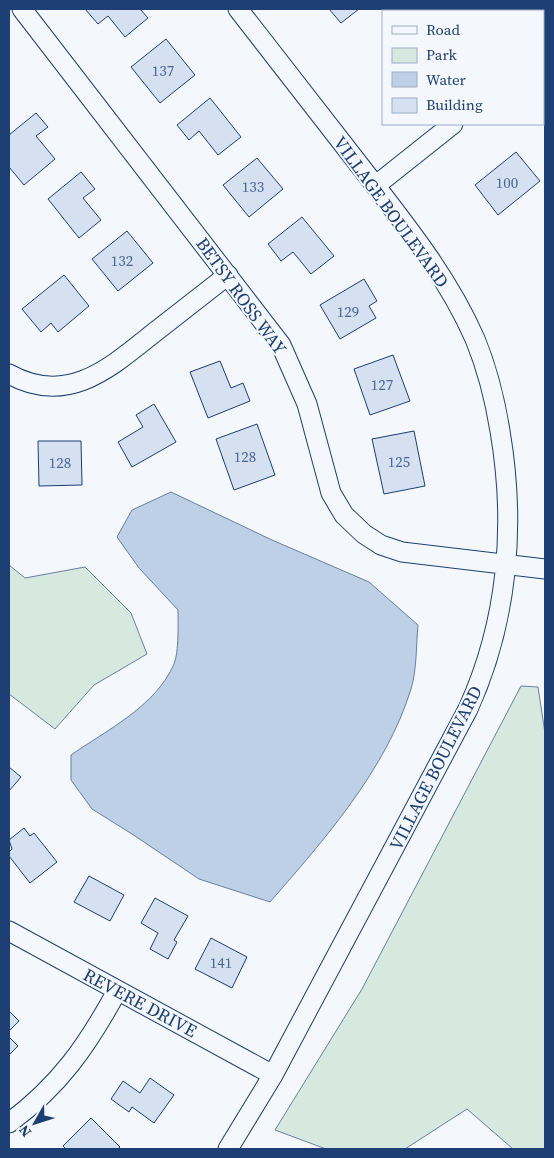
<svg xmlns="http://www.w3.org/2000/svg" width="554" height="1158" font-family="'Source Serif 4',serif">
  <style>
    .green { fill: #d7e8df; stroke: #687fa3 }
    .water { fill: #bed0e5; stroke: #687fa3 }
    .building { fill: #d5e0f0; stroke: #1d3f73 }
    .lines { fill: none; stroke-linecap: round; stroke-linejoin: round }
    .minor-casing { stroke: #1d3f73; stroke-width: 21 }
    .minor { stroke: #f4f7fb; stroke-width: 19 }
    .labels { text-anchor: middle; stroke-width: 4; stroke-linejoin: round; paint-order: stroke }
    .number-label { font-size: 15px; fill: #4b6792 }
    .street-label { font-size: 18px; fill: #1d3f73; stroke: #f4f7fb }
  </style>
  <rect width="100%" height="100%" fill="#f4f7fb"/>
  <path class="green" d="M9,565L25,578L85,567L131,613L147,654L94,685L55,729L9,694Z
    M521,686L538,687L545,733V1149H513L467,1109L405,1149H326L275,1130L362,989Z"/>
  <path class="water" d="M171,492L272,540L369,582L418,625C416,645 417,670 411,689C386,770 324,840 270,902L199,879L132,834L92,809L71,780V755C107,730 156,706 174,664C179,652 178,624 178,610L139,568L117,537L132,510Z"/>
  <path class="building" d="M85,9H140L148,18L125,37L108,16L98,24Z
    M329,9H359L341,23Z
    M466,9H509L510,11H459Z
    M166,39L195,75L160,103L131,67Z
    M210,98L241,137L218,155L199,131L189,140L177,125Z
    M36,113L48,127L36,136L55,159L24,185L9,167V135Z
    M516,152L540,181L498,215L475,185Z
    M257,158L283,189L249,217L223,185Z
    M81,172L95,189L83,198L101,220L79,238L48,199Z
    M302,217L334,256L311,274L293,252L281,261L268,244Z
    M127,231L153,263L118,291L92,259Z
    M64,275L89,306L58,332L51,323L41,332L22,309Z
    M364,279L377,301L369,306L376,318L340,339L320,305Z
    M393,355L410,401L370,415L354,369Z
    M220,361L231,388L243,383L250,401L208,418L190,372Z
    M154,404L176,442L132,467L118,442L143,427L136,415Z
    M257,424L275,475L234,490L216,439Z
    M414,431L425,486L384,494L372,439Z
    M38,441H81L82,485L39,486Z
    M9,767L21,777L9,791Z
    M24,828L30,836L34,833L57,862L30,883L9,856V852L12,849L9,840Z
    M89,876L124,895L110,921L74,902Z
    M155,898L188,916L174,940L177,942L168,959L150,949L158,933L141,923Z
    M211,938L247,957L232,988L195,969Z
    M9,1011L19,1021L9,1031Z
    M9,1037L18,1046L9,1055Z
    M150,1078L174,1095L154,1123L132,1107L129,1112L111,1099L123,1081L140,1093Z
    M91,1118L120,1147L118,1149H66L63,1146Z"/>
  <g class="lines">
    <defs>
      <path id="minor" d="M22,9L281,345L307,404L331,493L344,515L364,534L381,545L402,552L545,569
        M543,80L545,79
        M375,186L453,124
        M9,374C68,407 111,367 155,332C179,313 204,294 228,275
        M9,931L273,1075
        M9,1123C60,1085 87,1046 117,991
        M228,1149L273,1075L468,709C508,621 516,525 500,431C495,400 487,368 475,339C448,277 405,224 364,171C322,117 280,63 238,9"/>
    </defs>
    <use href="#minor" class="minor-casing"/>
    <use href="#minor" class="minor"/>
  </g>
  <g class="labels">
    <g class="number-label">
      <text x="163" y="76">137</text>
      <text x="507" y="188">100</text>
      <text x="253" y="192">133</text>
      <text x="122" y="266">132</text>
      <text x="348" y="317">129</text>
      <text x="382" y="390">127</text>
      <text x="245" y="462">128</text>
      <text x="399" y="467">125</text>
      <text x="60" y="468">128</text>
      <text x="221" y="968">141</text>
    </g>
    <g class="street-label">
      <text transform="translate(391 212) rotate(54)" y="6">VILLAGE BOULEVARD</text>
      <text transform="translate(241 296) rotate(54)" y="6">BETSY ROSS WAY</text>
      <text transform="translate(436 768) rotate(-63)" y="6">VILLAGE BOULEVARD</text>
      <text transform="translate(140 1003) rotate(28)" y="6">REVERE DRIVE</text>
    </g>
  </g>
  <rect width="554" height="1158" fill="none" stroke="#1d3f73" stroke-width="20"/>
  <rect x="382" y="10" width="162" height="115" fill="#f4f7fb" stroke="#9eadc5"/>
  <rect x="392" y="26" width="25" height="8" fill="#f4f7fb" stroke="#9eadc5"/>
  <text x="426" y="35" font-size="15" fill="#1d3f73">Road</text>
  <rect x="392" y="48" width="25" height="15" fill="#d7e8df" stroke="#9eadc5"/>
  <text x="426" y="60" font-size="15" fill="#1d3f73">Park</text>
  <rect x="392" y="72" width="25" height="15" fill="#bed0e5" stroke="#9eadc5"/>
  <text x="426" y="85" font-size="15" fill="#1d3f73">Water</text>
  <rect x="392" y="98" width="25" height="15" fill="#d5e0f0" stroke="#9eadc5"/>
  <text x="426" y="110" font-size="15" fill="#1d3f73">Building</text>
  <g transform="translate(35 1123) rotate(231)" stroke="#f4f7fb" stroke-width="4" paint-order="stroke">
  <path d="M0-4L9 19L0 12L-9 19Z" fill="#1d3f73"/>
  <text y="-8" font-size="14" font-weight="bold" text-anchor="middle" fill="#1d3f73">N</text>
  </g>
</svg>
